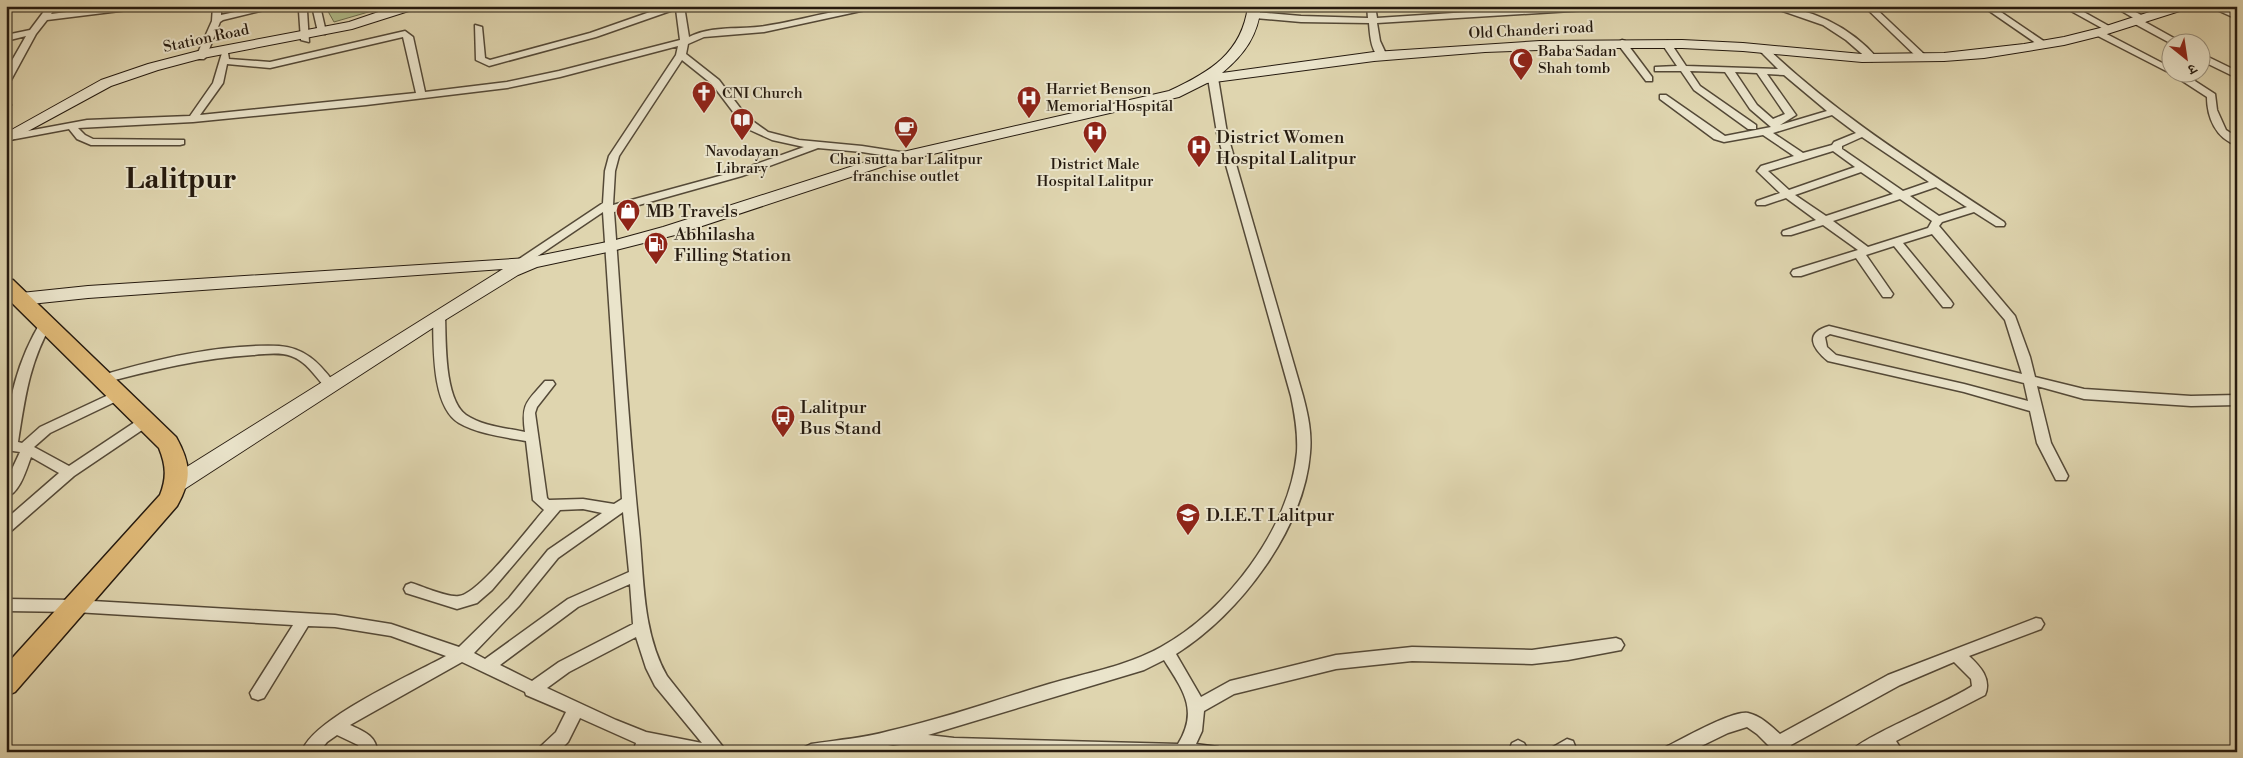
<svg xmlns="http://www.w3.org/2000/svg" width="2243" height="758" font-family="'Libre Bodoni','Noto Serif Devanagari',serif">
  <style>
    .green { fill: #b1bd8b; stroke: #6b6c4d }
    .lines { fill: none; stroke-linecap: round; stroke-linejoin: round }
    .street-casing { stroke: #544937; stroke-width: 3 }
    .secondary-casing { stroke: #251a0f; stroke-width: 2 }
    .primary-casing { stroke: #251a0f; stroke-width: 3 }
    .street { fill: #eae4cb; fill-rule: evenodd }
    .secondary { fill: #eae4cb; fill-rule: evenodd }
    .primary { fill: #e0ba78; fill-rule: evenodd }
    .labels { text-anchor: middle; stroke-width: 4; stroke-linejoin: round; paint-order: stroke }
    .far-street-label { font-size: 15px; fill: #251a0f; stroke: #eae4cb }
    .far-poi-label { font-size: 15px; fill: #251a0f; stroke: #eae4cb; text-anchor: start }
    .poi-label { font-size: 18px; fill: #251a0f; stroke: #eae4cb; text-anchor: start }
    .town-label { font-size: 28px; font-weight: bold; fill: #251a0f; stroke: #eae4cb }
  </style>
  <rect width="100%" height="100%" fill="#dfd5af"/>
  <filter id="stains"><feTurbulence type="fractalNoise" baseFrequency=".004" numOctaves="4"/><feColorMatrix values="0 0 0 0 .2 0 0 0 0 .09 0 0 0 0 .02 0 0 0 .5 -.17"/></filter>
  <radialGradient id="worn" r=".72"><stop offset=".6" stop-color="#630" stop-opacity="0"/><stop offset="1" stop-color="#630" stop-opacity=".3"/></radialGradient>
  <path class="green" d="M325,6H389L334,22Z"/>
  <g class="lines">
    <defs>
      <path id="street" d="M48,6H57L51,14L114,6H140L136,9L47,20L36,34L11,80L6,83V71L26,36L6,41V35L30,30Z
        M213,6H221V15L263,6H281L223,20L220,22L206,57L204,59H198L196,57L212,21Z
        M296,6H304L307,11L309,42L301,40L299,11Z
        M312,6H320L326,32L325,34L318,32Z
        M667,6H684L689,37C712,25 741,30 765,26C805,20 844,6 884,6L764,32L704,37L688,44L686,54L719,80L747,117L768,132L799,140L862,146L907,153L912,156L907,159L862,152L818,148L742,176L614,212C622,318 628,423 639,529C644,578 642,632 667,676L727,752H671L651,747L649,752H633L636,743L580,718L568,742L558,752H538L540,747L556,732L566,712L526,695L525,692L462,662L350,725C363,731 377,736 377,752H361L358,745L337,735L327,742L319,752H304L303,749C317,717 413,674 446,656L391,636L335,627L308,626L264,698L258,700L252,698L250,693L293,625L75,612L6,611V599L75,600L335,615L391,624L459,647L509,598L548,550L602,513L583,509L560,510L492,590L477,603L457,609L406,593L404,589L406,585L411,583C422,586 448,598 459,596C479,594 529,527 544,510L533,500L526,441C504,437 478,434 459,423C431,406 434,345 433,316L439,312L445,316C446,341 444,399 466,415C482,426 506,428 525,432C521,403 527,402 545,381H553L555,384L537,407L535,413L547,498L549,500L583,499L614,504L622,499L603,212L523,266L519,267L513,263L603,203L605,171L609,156L676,55L678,46L560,77L507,88L366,105L193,122L78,128L85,135L93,139L184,140V144L180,145H91L77,139L69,129L10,140L6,139V135L87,120L190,116L213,83L222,53H228L229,59L270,62L405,31L413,37L425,92L507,82L559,71L680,40L676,9L596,37L489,66L476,60L475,25L482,27L485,58L490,60L590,33ZM403,37L416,93L200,115L223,83L227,64L270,68ZM682,60L712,84L740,121L750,130L772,140L804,147L734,172L613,205L615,171L619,156ZM623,512L629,572L568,599L485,659L474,653L519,606L558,558ZM630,584L633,624L559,662L532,681L500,665L578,607ZM636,637L646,668L655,686L702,743L646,732L616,720L547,688L569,672Z
        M1367,6H1375L1377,18L1559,6H1607L1603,9L1377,23L1380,41L1387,56L1382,59C1371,54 1370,35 1369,23L1301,22L1255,18L1251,15L1255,12L1301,16L1368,18Z
        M1768,6C1808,6 1851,27 1877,58L1872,61L1869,60L1846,40L1823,25Z
        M1864,6H1873L1926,56V60H1920Z
        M1982,6H1992L2048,44L2040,46Z
        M2062,6H2073L2116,30L2109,32Z
        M2113,6H2124L2147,18L2148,20L2145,22L2181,42L2170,43L2135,24L2134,22L2137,20Z
        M2208,6H2220L2237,13V19Z
        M2099,30L2170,67V72H2181L2215,94L2217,110L2226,130L2237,137V145C2216,139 2207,117 2207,97L2170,73L2096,35L2095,33Z
        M1622,40L1625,41L1652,77V81H1646L1617,43Z
        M1667,41L1670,42L1686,66L1778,69L1758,49L1766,47C1838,116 1921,167 2004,222L2005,224L2004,226H1996L1974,212L1942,222L1939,226L2015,316L2030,357L2035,377L2084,389L2191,396L2237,395V405L2191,406L2084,399L2037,386L2051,443L2068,476L2066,480H2056L2037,443L2030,411L1964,392L1828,361C1812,348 1804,333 1829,326L2022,374L2005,320L1932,234L1903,243L1951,301L1953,304L1951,307H1943L1894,246L1866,255L1893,294L1891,297H1883L1856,258L1801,276H1793L1791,273L1793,270L1858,250L1823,225L1791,235H1783L1782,233L1783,231L1816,220L1786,198L1765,205H1757L1756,203L1757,201L1780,193L1757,171L1761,166L1794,156L1763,135L1724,142L1714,139L1660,99V95H1666L1725,136L1771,127L1750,109L1725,72L1690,71L1700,86L1756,125V129H1748L1694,90L1681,71H1655V67L1677,66L1662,44ZM1735,72L1757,73L1785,114L1773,119L1757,105ZM1767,74L1784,75L1827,111L1780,125L1796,115ZM1832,115L1856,133L1834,142L1832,145L1803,153L1773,133ZM1862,137L1929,182L1903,191L1842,149V146ZM1833,151L1855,167L1789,190L1768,171ZM1861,172L1893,194L1826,216L1795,195ZM1936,187L1965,206L1967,207L1939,216L1910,196ZM1900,199L1932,221L1928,228L1868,247L1833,221ZM1830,334L2024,383L2028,401L1964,384L1836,355L1827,347L1825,337Z
        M2200,53L2237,71V78L2200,60Z
        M1213,75L1218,78L1227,133L1303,396C1308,415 1312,433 1310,453C1304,529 1240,614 1176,654L1201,697L1230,681L1336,655L1412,647L1532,650L1616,638L1621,640L1624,645L1621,650L1568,660L1532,664L1412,661L1336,669L1234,694L1204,711L1202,731L1196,744L1218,747L1220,752H947L893,745L857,752H803L805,747L811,744C837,740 864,738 889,731C943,719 996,700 1049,684C1086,673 1127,666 1161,647C1226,612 1290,528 1297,452C1298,433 1295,415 1291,396L1217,133L1208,78ZM1164,660C1183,690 1199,710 1178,744L954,738L928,735L1144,670Z
        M6,99L9,100L11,105L6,108Z
        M46,319L52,323C29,363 25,398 18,442L22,443L40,427L119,390L123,392L125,395L123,398L50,433L34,447L69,466L141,418H151L152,421L151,424L74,476L11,531L6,532V519L59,473L31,457C26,470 20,493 6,497V482L20,452L6,450C6,404 18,359 42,320Z
        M279,346C305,348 318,362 333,381L335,384L333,387H325C315,376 306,361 291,356C280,352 265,354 253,355C202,358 153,370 103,383L97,379L99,376C157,359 218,344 279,346Z
        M2036,618L2041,619L2044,624L2041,629L1969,656C1980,666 1992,679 1985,695L1896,741L1903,752H1885L1882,748L1876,752H1851C1857,739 1951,701 1972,686L1971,679L1954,662L1900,685L1791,745L1794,752H1775L1757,734L1747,727L1728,733L1689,752H1664L1666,747C1682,739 1733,710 1748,713C1761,716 1771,726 1780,734L1888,675Z
        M1567,739L1573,741L1575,746L1573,751L1551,752L1553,747Z
        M1518,740L1524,743L1529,752H1512L1510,748L1512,743Z"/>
      <path id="secondary" d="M396,6H416L415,9L352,29L203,58L158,70L111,86L6,143V133L101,80L148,64L202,50L349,22Z
        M1248,6H1261C1258,35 1245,54 1222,73L1374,52L1540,41L1682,40L1743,43L1862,54L1944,53L2024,44L2064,37L2100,28L2168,6H2187L2186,9L2104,35L2064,45L1984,58L1944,61L1862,62L1743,51L1682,48H1596L1485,52L1374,61L1207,83L1179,97L890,164L675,235L612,251L537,267L518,275L445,320L183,490L176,492L169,490L166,484L169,478L503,269L88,298L21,305L15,303L12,299L15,295L21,293L88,286L528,258L612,241L663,227L881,157L1169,91C1210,72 1242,53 1248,6Z"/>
      <path id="primary" d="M6,279L13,280L176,437C191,464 192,479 177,506L15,692L6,696V665L160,495C167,478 166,465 159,448L6,297Z"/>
    </defs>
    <use href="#street" class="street-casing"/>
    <use href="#secondary" class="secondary-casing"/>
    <use href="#primary" class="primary-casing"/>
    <use href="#street" class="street"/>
    <use href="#secondary" class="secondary"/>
    <use href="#primary" class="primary"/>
  </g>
  <defs>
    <symbol id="mosque-pin" viewBox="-11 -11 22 30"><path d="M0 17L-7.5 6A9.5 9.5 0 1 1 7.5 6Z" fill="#8f2418" stroke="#eae4cb"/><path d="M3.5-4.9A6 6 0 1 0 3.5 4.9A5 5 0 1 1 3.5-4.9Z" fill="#fff"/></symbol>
    <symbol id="church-pin" viewBox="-11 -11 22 30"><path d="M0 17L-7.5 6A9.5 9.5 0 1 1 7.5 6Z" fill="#8f2418" stroke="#eae4cb"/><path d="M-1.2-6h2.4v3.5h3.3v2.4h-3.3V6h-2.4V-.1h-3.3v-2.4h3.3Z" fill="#fff"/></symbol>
    <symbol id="hospital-pin" viewBox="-11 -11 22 30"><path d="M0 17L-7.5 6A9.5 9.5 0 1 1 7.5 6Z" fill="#8f2418" stroke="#eae4cb"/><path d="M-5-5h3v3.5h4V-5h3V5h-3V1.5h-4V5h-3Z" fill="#fff"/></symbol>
    <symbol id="library-pin" viewBox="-11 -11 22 30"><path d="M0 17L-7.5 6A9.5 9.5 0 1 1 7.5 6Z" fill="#8f2418" stroke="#eae4cb"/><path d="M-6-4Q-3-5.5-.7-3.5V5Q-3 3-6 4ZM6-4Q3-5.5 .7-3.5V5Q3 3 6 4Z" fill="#fff"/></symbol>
    <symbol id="cafe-pin" viewBox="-11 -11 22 30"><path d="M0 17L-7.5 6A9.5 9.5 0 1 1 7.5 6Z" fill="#8f2418" stroke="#eae4cb"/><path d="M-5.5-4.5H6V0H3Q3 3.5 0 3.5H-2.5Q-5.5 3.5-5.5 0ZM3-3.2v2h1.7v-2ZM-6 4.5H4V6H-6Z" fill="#fff"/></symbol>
    <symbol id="shop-pin" viewBox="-11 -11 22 30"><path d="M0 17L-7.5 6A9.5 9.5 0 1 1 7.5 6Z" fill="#8f2418" stroke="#eae4cb"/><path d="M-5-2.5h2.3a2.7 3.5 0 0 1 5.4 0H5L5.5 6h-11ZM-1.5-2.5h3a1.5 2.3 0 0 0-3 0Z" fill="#fff"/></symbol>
    <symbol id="fuel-pin" viewBox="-11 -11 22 30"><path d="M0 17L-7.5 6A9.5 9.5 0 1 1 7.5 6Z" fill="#8f2418" stroke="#eae4cb"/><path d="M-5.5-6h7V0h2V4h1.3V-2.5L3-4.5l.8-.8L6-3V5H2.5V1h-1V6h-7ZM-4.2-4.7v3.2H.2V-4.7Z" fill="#fff"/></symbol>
    <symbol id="bus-pin" viewBox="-11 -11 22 30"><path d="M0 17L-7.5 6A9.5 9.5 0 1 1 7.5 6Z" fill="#8f2418" stroke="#eae4cb"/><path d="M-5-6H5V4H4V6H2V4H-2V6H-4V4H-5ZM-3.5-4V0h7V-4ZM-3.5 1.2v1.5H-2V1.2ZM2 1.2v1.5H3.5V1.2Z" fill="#fff"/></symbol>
    <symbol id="university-pin" viewBox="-11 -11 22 30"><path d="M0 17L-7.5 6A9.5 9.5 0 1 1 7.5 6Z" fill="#8f2418" stroke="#eae4cb"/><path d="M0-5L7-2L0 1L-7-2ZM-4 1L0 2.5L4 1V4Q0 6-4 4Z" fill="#fff"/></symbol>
  </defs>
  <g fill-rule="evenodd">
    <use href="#mosque-pin" x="1507" y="46" width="28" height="38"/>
    <use href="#church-pin" x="690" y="79" width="28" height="38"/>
    <use href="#hospital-pin" x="1015" y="84" width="28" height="38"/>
    <use href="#library-pin" x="728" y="106" width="28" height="38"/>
    <use href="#cafe-pin" x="892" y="114" width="28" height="38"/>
    <use href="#hospital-pin" x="1081" y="119" width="28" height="38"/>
    <use href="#hospital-pin" x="1185" y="133" width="28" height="38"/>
    <use href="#shop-pin" x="614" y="197" width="28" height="38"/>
    <use href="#fuel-pin" x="642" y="230" width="28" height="38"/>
    <use href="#bus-pin" x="769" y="403" width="28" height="38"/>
    <use href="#university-pin" x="1174" y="501" width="28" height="38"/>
  </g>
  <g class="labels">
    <g class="far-street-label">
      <text transform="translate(1531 30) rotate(-3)" y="5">Old Chanderi road</text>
      <text transform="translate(206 38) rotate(-12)" y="5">Station Road</text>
    </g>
    <g class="far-poi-label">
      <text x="1538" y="56">Baba Sadan<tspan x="1538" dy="17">Shah tomb</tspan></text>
      <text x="1046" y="94">Harriet Benson<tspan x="1046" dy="17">Memorial Hospital</tspan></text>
      <text x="722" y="98">CNI Church</text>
      <text x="742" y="156" text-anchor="middle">Navodayan<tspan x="742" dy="17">Library</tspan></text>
      <text x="906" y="164" text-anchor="middle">Chai sutta bar Lalitpur<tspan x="906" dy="17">franchise outlet</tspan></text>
      <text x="1095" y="169" text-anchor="middle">District Male<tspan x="1095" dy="17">Hospital Lalitpur</tspan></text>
    </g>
    <g class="poi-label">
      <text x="1216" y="143">District Women<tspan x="1216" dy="21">Hospital Lalitpur</tspan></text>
      <text x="646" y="217">MB Travels</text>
      <text x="674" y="240">Abhilasha<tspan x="674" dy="21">Filling Station</tspan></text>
      <text x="800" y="413">Lalitpur<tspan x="800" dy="21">Bus Stand</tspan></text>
      <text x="1206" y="521">D.I.E.T Lalitpur</text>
    </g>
    <g class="town-label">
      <text x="181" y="188">Lalitpur</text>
    </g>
  </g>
  <rect width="2243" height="758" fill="none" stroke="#dfd5af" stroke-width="25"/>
  <rect x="8" y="8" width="2228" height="743" fill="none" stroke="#251a0f" stroke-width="2.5"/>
  <rect x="12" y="12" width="2218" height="733" fill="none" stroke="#251a0f"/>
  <g transform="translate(2186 58) rotate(150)"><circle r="24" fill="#eae4cb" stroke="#9b9380"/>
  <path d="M0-4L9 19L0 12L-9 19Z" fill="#8f2418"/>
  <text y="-8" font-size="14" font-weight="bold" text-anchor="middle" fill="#251a0f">उ</text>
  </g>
  <rect width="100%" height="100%" filter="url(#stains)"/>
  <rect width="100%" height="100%" fill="url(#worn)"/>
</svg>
